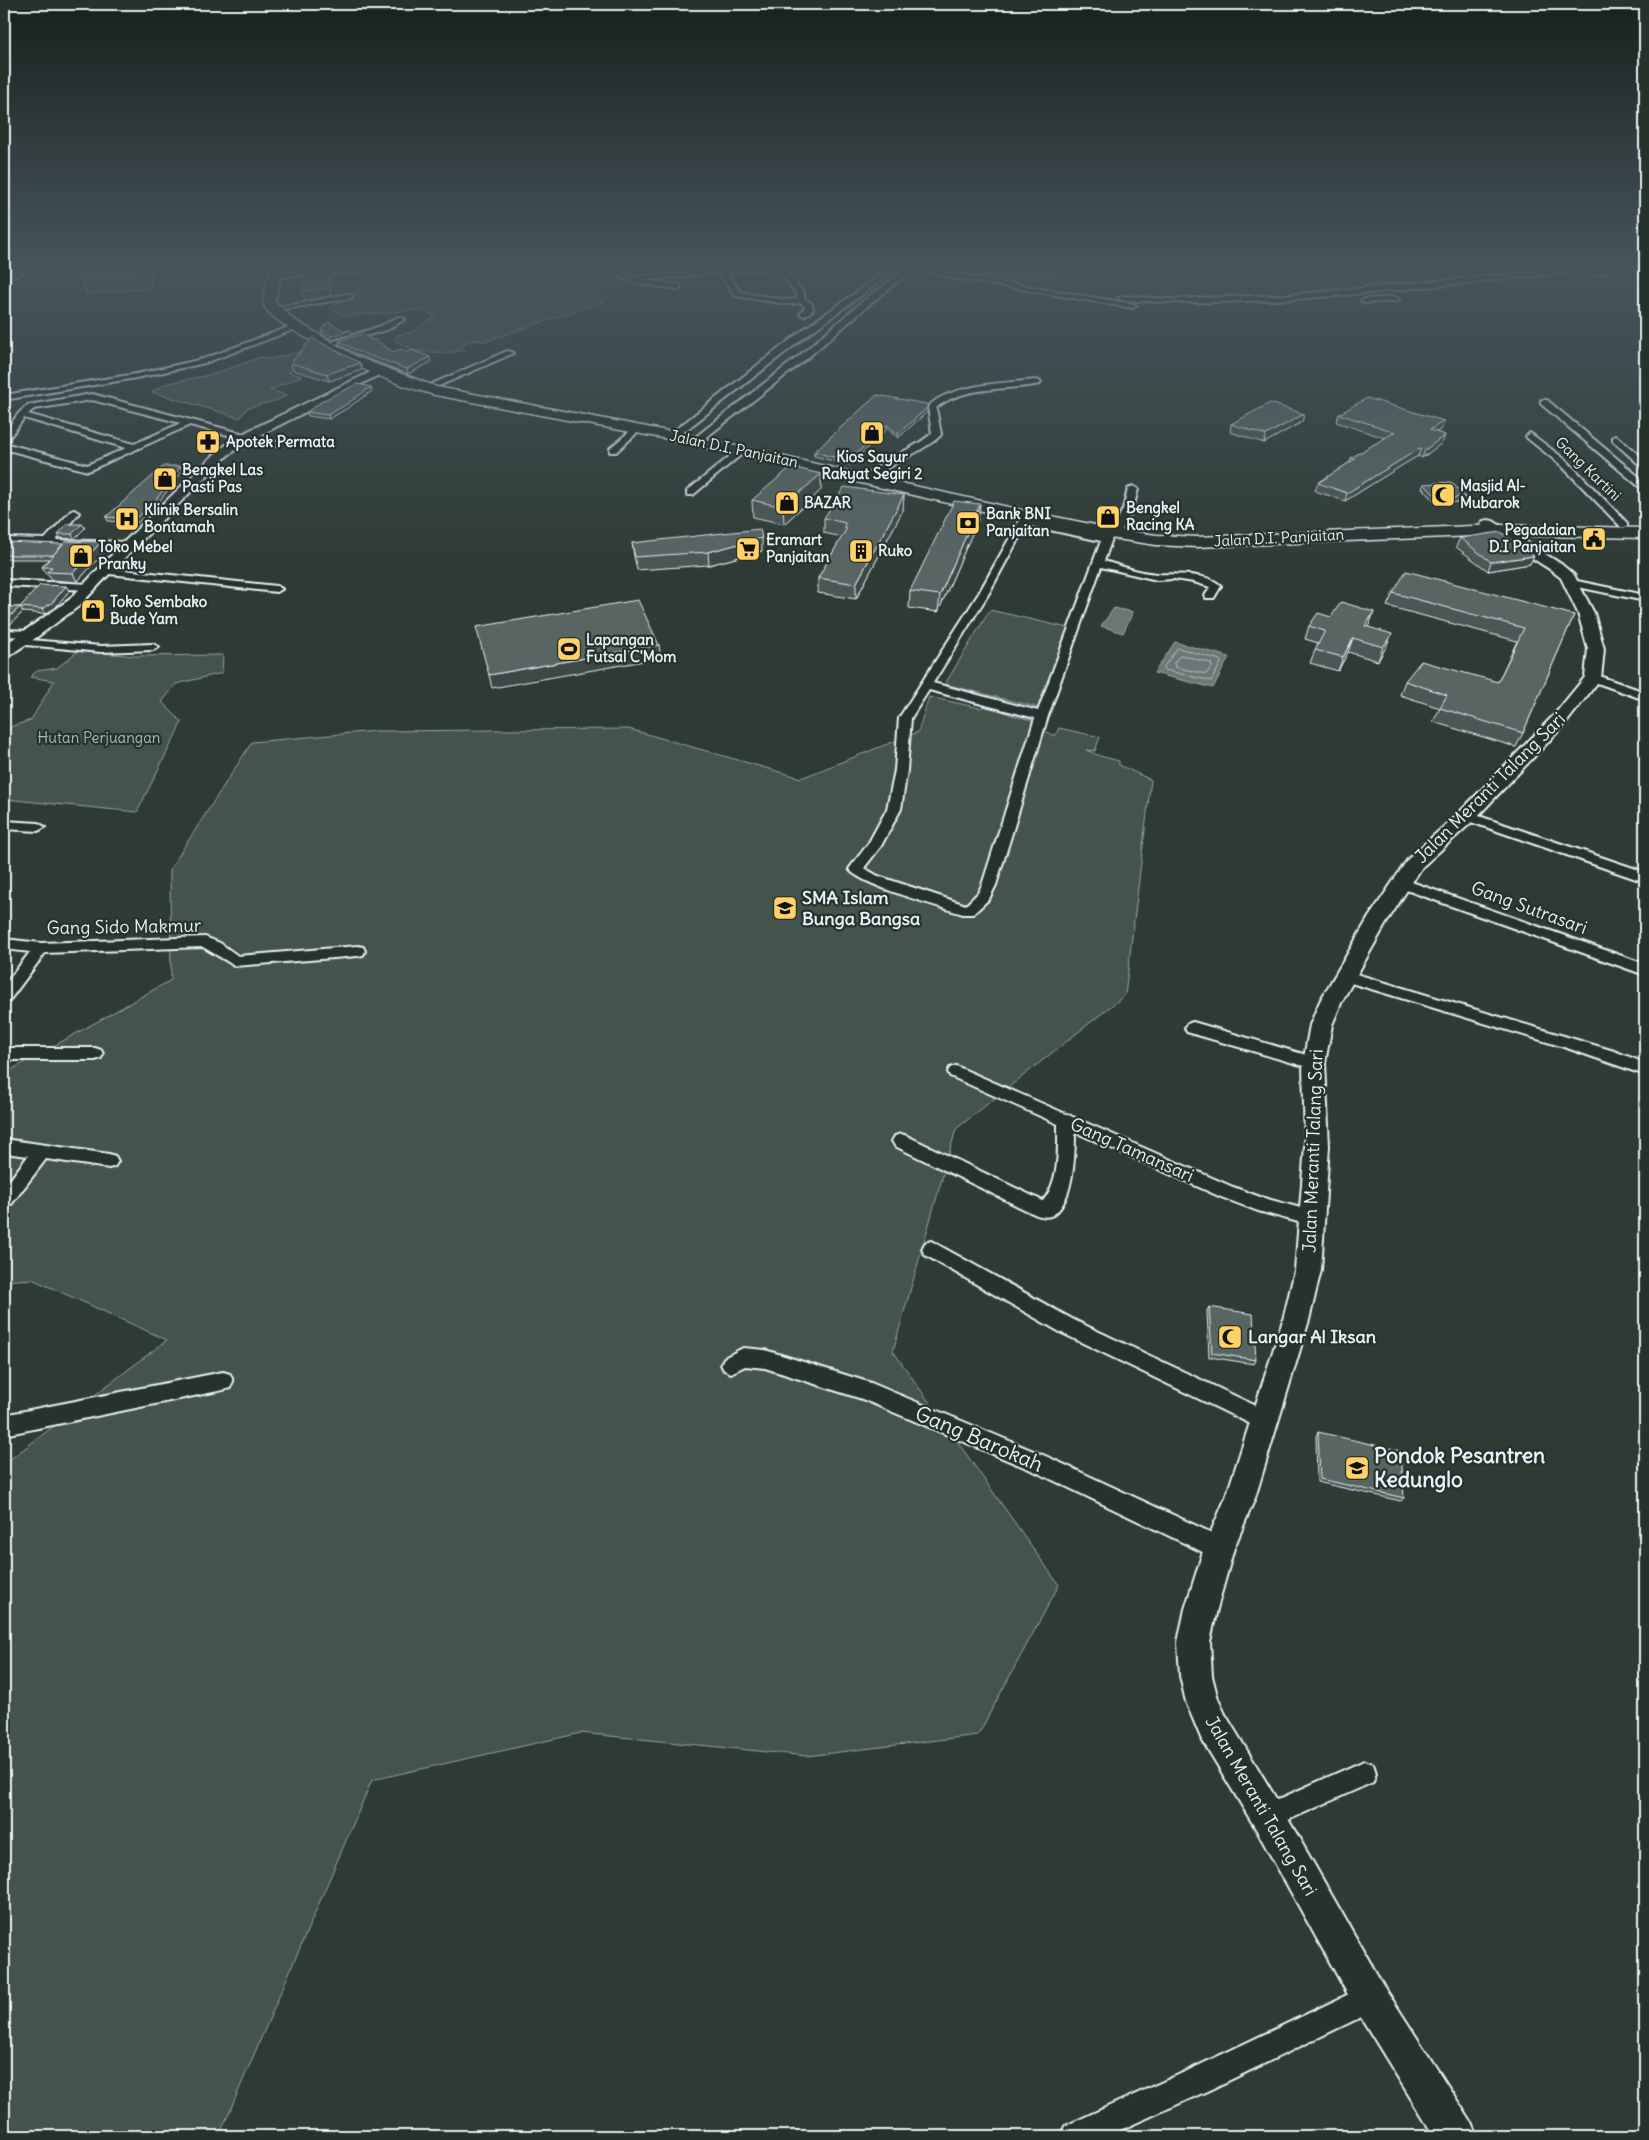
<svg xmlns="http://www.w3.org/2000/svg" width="1649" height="2140" font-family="Delius,sans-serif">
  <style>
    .green { fill: #45524e; stroke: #96a2a3 }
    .water { fill: #6b7775; stroke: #9da8a9 }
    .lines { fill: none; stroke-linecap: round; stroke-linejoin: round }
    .shore { stroke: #b6c0c4; stroke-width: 1 }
    .street-casing { stroke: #e8f1f8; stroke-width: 4 }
    .secondary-casing { stroke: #e8f1f8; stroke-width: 4 }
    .highway-casing { stroke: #e8f1f8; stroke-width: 3 }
    .street { fill: #26332d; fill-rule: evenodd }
    .secondary { fill: #26332d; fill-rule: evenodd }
    .highway { fill: #26332d; fill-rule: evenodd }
    .wall { fill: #4d5755; stroke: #e8f1f8 }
    .shaded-wall { fill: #3e4745; stroke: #e8f1f8 }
    .building { fill: #596563; stroke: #e8f1f8 }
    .labels { text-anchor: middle; stroke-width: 4.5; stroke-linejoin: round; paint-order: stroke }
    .far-poi-label { font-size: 15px; font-weight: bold; fill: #e8f1f8; stroke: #26332d; text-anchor: start }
    .far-street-label { font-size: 15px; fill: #e8f1f8; stroke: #26332d }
    .far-park-label { font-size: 15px; fill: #afb9bc; stroke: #26332d }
    .street-label { font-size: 18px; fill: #e8f1f8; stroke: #26332d }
    .poi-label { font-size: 18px; font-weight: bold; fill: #e8f1f8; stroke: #26332d; text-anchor: start }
    .near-street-label { font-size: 21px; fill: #e8f1f8; stroke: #26332d }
    .near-poi-label { font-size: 21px; font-weight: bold; fill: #e8f1f8; stroke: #26332d; text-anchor: start }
  </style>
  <rect width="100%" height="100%" fill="#2e3b35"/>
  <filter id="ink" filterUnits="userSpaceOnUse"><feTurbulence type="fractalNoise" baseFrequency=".02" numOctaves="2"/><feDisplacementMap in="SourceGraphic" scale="10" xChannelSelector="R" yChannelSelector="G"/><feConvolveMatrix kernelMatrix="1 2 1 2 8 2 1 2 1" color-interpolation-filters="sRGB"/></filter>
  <g filter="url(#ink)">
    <path class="green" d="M412,268H551L555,276L605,301L486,341L471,340L461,346L465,350L448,353L416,351L394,340L397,335L413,332L436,315L419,310L344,316L330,308L367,283L364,272Z
      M299,352L294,367L289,372L301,376L270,390L286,395L278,400L247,408L240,418L152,392L165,384L214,374L261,357L271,359Z
      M990,610L1068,628L1040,708L945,684Z
      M78,651L136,656L223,655L222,673L176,684L162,702L182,722L137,812L4,799V729L31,720L54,681L30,677L37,671L57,668Z
      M929,697L980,708L989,705L1011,715L1032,720V725L1055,736L1059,728L1100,737L1095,751L1086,750L1100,756L1119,761V765L1151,780L1125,995L956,1129L893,1351L1059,1585L978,1735L807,1756L581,1733L372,1780L219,2136H4V1464L167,1340L32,1279L4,1281V1074L171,980L170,869L252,742L375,731L629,729L801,778L918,732Z"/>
    <path class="water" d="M960,268H1060L1072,274L1006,283L963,274Z
      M1114,608L1133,612L1123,633L1101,626Z
      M1175,642L1229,657L1213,688L1154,673Z"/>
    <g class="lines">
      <path class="shore" d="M965,268L1006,278L1056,271L1058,268
        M987,268L1006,272L1038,268
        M1178,648L1220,660L1221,663L1211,681L1165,670L1164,667Z
        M1181,655L1211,663L1212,667L1206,674L1175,667L1174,663Z"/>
      <defs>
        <path id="street" d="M18,268H24L18,276H14L13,275Z
          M366,268H396L393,270L275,277L272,275L275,273Z
          M607,268H614L630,277L718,270L717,268L724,269L764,268L761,270L727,273L740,292L786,300L796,299L797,295L776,268H782L804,293V298L812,304L813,310L804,316L800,314L805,307L801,303L786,304L735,296L720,273L643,280L680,285V289H677C654,285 624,286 607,268Z
          M891,268H898L810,333L676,438H670V434L804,329Z
          M908,268H915L870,304L805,360L699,443H693V439L799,356L864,300Z
          M918,268H927L954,274L1133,304L1137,306L1133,308L954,278Z
          M1575,268H1594L1606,273L1592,276L1583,271H1579C1428,285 1274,310 1122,300L1118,298L1122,296L1170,299L1289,295Z
          M348,294L352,296L351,298L285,309L281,307Z
          M1395,297L1399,299L1398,301L1365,303L1361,301L1365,299Z
          M398,317L405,319L387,330L336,344L332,342L381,326Z
          M294,325L301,327L205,363L136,378L4,400V395L136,374L203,359Z
          M507,351L514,353L439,386L432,384Z
          M1037,380L1041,382L1040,384C1007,391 964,385 936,408L941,434L940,436C920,454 892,461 872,481H866L864,479C882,457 912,452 932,433L928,407C949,384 1007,383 1037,380Z
          M92,394L248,435L249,432H255L279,443L275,446L251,437L247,440L190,425L88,471L4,449V443L87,465L126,448L24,418L7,441L4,442V433L19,413L28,405ZM92,400L181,423L134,444L28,414L34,409Z
          M1541,400H1547L1645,482V490L1642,489L1541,404Z
          M636,426L640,429L639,431L616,452H610V448Z
          M1530,433L1567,461L1627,523V527H1621L1561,465L1527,438L1526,436Z
          M1616,436L1645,460V468L1642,467L1613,441V437Z
          M740,448L745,451L743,453L693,495H687V491Z
          M1133,486L1138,489L1133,509L1122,530H1115L1104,561C1121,566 1139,573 1157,574C1176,575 1207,572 1221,586L1214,598H1206L1205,596L1210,587L1194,582L1174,579L1157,580L1101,567L1048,716L996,885L989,899L973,914H963C941,907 860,885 849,869L868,844L887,809L895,770L899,718L979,593L1023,514H1029L1031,516L1029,520L1103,535L1107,525H1115L1123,509L1128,489ZM1026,525L1101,541L1038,711L933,683L989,593ZM929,690L1035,718L982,885L978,893L966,905L878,876L864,868L881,846L901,809L907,770L911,718Z
          M74,510L79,513L56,540L129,542L134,545L129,548L4,544V538L45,539L71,511Z
          M104,568L277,586L282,589L277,592L100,573L99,571L100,569Z
          M4,580L90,584L95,587L90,590L4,586Z
          M1572,580L1645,595V601L1568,585L1567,583L1568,581Z
          M4,630L32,631L38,634L32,637L4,636Z
          M19,639L101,646L153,644L159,647L153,650L101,652L15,644L13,642L15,640Z
          M1593,674L1645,692V700L1589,680L1587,678Z
          M1467,812L1645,872V882L1462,819L1460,816Z
          M4,821L38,823L45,827L38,831L4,829Z
          M1400,878L1645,964V975L1395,886L1393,883L1395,880Z
          M205,937L220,943L238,956L358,946L363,947L365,951L363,955L358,956L235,966L203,947L45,953L9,1001L4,1003V986L30,952L4,949V939L41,943Z
          M1346,971L1614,1051L1645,1063V1075L1567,1048L1341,980L1338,976L1341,972Z
          M1193,1022L1320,1059L1322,1063L1320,1067L1314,1069L1187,1032L1185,1028L1187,1024Z
          M4,1048H95L101,1050L103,1054L101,1058L95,1060H4Z
          M956,1066L1233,1187L1260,1197L1319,1213L1322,1218L1319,1223L1313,1226L1258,1211L1221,1197L1075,1132C1075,1154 1074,1201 1053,1215C1046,1219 1036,1215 1030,1212L895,1146L892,1141L895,1136L901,1134L907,1136L1043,1201C1060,1180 1058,1150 1058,1124L950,1076L948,1072L950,1068Z
          M4,1139L109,1154L115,1156L118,1161L115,1166L109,1168L46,1159L10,1206L4,1208V1188L28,1156L4,1153Z
          M931,1241L1074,1320L1271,1413L1274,1420L1271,1427L1264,1430L1257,1427L1060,1332L925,1255L922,1249L925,1243Z
          M743,1348L765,1350L871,1383L1050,1458L1227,1540L1230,1548L1227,1556L1219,1559L1211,1556L1036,1472L862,1399L765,1368L745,1366L731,1373L724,1370L721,1364L724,1358Z
          M223,1372L230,1374L233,1381L230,1388L223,1390L4,1435V1415Z
          M1364,1761L1373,1764L1376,1773L1373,1782L1268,1829L1259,1826L1256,1817L1259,1808Z
          M1370,1984L1380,1988L1384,1998L1380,2008L1207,2091L1107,2136H1061L1065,2126L1187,2071Z"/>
        <path id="secondary" d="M379,368L383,369L385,371L383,373L256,437L228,455L134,548L79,606L37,637L10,655L4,657V645L69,600L124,542L220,449L248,431Z
          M1488,520L1493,521L1561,564L1574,575L1594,613L1604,649L1601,678L1566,723L1474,820L1422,867L1388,920L1342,1001L1332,1025L1325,1063L1329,1146L1321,1270L1309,1320L1255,1498L1234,1548L1217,1609L1210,1642L1212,1676L1218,1699L1225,1714L1280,1805L1383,1985L1471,2122L1477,2136H1434L1357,2011L1256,1829L1201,1738L1186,1702L1180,1676L1178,1642L1185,1609L1204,1548L1226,1497L1283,1320L1295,1270L1305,1146L1303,1063L1310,1025L1320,1001L1369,917L1408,859L1460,812L1554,715L1585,677L1588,649L1578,613L1561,578L1551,570L1483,527L1481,524L1483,521Z"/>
        <path id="highway" d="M271,268H283L275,301L293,319L357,357L437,387L673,432L1026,511L1110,528L1156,535L1197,537L1499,525L1645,528V538L1499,535L1197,547L1156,545L1110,538L1026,521L673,440L435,395C387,383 344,361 303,336C291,329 270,318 264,305C261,299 269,276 271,268Z"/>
      </defs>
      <use href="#street" class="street-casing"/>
      <use href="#secondary" class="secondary-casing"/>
      <use href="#highway" class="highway-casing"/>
      <use href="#street" class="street"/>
      <use href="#secondary" class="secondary"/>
      <use href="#highway" class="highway"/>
    </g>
    <path class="wall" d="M321,330L352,334L332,340L322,334Z
      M372,340L393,352L431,362L408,374L358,355L340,345L339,341Z
      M291,363H360L362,370L329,381L293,370Z
      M372,391L346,409L329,419L308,416L307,412Z
      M877,395L927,412L898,438L887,429L849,465L814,456V452Z
      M1304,414L1302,422L1264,443L1230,432L1231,424Z
      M1339,414L1441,429L1436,432L1445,435L1442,443L1422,458L1418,456L1401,466L1345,501L1315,491L1318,483L1350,462L1351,458L1385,438L1336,422Z
      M183,470L154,508L137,523L108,521L106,517Z
      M821,474V490L784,524L753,517L752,500Z
      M1424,484L1466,497L1465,502L1437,503L1422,488Z
      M904,495L903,510L856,599L818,593V578L842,537L824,533V518Z
      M980,504L978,520L938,612L909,608L910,591Z
      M82,524L85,528L74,539L60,538L58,534Z
      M1460,538L1530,564L1488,571L1456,547Z
      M4,542L105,551L77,582L52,580L49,575H47L42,567L49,559H4Z
      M632,543L762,551L709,565L637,570L634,556Z
      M66,586L69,591L55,608L45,614L23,612L4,630V607H20Z
      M1393,593L1574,615L1523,733L1516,747L1433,722L1440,708L1400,695L1405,681L1498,682L1517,641L1387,606Z
      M1374,612L1368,627L1386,647L1378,661L1348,652L1338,671L1310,663L1315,650L1318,643L1305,639L1309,626L1331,617Z
      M1209,1307L1256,1360L1254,1364L1209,1357L1207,1311Z
      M1318,1432L1404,1498L1401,1501L1317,1482L1316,1436Z"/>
    <path class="shaded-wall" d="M146,268H152L150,288L87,294L81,280Z
      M329,268L332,276L330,296L305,300L302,292Z
      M351,330L352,334L332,340L331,336Z
      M430,357L431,362L408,374L407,369Z
      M360,363L362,370L329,381L327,374Z
      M371,387L372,391L346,409L329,419L328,415Z
      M927,408V412L898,438V434Z
      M1304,414L1302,422L1264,443L1266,435Z
      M1444,421L1441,429L1427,438L1430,430Z
      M887,425V429L849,465V461Z
      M1445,435L1442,443L1422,458L1425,450Z
      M1421,448L1418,456L1401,466L1345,501L1347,493L1404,458Z
      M181,466L183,470L154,508L137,523L135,519Z
      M821,474V490L784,524L783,507Z
      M904,495L903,510L856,599V584Z
      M980,504L978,520L938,612L940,595Z
      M82,524L85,528L74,539L72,534Z
      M762,538V551L709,565L708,552Z
      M101,542L105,551L77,582L73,573Z
      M1534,556L1530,564L1488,571L1491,562Z
      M66,586L69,591L55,608L45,614L42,609Z
      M20,607L23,612L4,630V622Z
      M1374,612L1369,625L1360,640L1365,626Z
      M1392,634L1386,647L1378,661L1383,647Z
      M1353,638L1348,652L1338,671L1343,657Z
      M659,645L661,658L492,688L489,675Z"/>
    <path class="building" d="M83,268H146L145,274L81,280Z
      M329,268L328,288L302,292L305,269Z
      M328,322L345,331L351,330L331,336L321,330Z
      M362,334L372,340H376L393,352L401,349L407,352L412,350L430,357L407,369L357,351L339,341Z
      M312,338L360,363L327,374L291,363Z
      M357,384L371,387L345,405L328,415L307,412L322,401Z
      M877,395L927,404V408L898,434L887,425L849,461L814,452Z
      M1367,398L1444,421L1430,430L1445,435L1425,450L1421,448L1404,458L1347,493L1318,483L1355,459L1351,458L1395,432L1339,414Z
      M1270,403L1304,414L1266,435L1231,424Z
      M164,466H181L153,504L135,519L106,517Z
      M791,467L821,474L783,507L752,500Z
      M1451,482L1466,497L1439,499L1424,484Z
      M844,487L904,495L856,584L818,578L847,528H844L845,523L824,518Z
      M954,501L980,504L940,595L910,591Z
      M67,524H82L72,534H58Z
      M760,529L762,538L708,552L635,557L632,543Z
      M1501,532L1534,556L1491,562L1460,538Z
      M66,541L101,542L73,573L47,572L52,567H42Z
      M4,542L63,544L53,555H4Z
      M1406,571L1574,615L1523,733L1440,708L1447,695L1405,681L1421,661L1498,682L1524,628L1393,593Z
      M40,585L66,586L52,603L42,609L20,607L4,622V607H20Z
      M638,600L659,645L489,675L476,627Z
      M1341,602L1374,612L1365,626L1392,634L1383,647L1353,638L1343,657L1315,650L1325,631L1309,626L1318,613L1331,617Z
      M1209,1307L1253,1314L1256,1360L1212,1353Z
      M1318,1432L1401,1451L1404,1498L1320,1479Z"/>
  </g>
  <linearGradient id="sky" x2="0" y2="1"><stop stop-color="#19201d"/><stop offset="0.47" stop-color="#46555c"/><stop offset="1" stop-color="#46555c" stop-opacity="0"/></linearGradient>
  <rect width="1649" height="567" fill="url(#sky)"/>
  <defs>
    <symbol id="shop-square" viewBox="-11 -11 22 22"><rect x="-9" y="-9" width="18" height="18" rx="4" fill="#ffd166" stroke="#26332d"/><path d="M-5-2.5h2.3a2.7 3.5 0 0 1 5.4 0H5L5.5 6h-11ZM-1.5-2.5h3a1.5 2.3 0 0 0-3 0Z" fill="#111"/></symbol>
    <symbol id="pharmacy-square" viewBox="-11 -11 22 22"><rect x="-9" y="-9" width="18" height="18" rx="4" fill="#ffd166" stroke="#26332d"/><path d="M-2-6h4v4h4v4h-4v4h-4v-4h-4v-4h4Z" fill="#111"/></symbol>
    <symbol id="mosque-square" viewBox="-11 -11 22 22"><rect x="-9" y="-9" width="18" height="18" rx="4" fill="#ffd166" stroke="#26332d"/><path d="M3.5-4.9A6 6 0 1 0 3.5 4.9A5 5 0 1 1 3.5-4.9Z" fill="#111"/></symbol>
    <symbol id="hospital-square" viewBox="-11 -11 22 22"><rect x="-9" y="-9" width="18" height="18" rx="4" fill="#ffd166" stroke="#26332d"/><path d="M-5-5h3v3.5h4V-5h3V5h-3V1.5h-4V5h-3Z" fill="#111"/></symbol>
    <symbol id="bank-square" viewBox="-11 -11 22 22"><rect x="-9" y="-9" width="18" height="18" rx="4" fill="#ffd166" stroke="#26332d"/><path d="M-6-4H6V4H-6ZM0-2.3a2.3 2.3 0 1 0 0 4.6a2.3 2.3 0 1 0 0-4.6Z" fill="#111"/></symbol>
    <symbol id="civic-square" viewBox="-11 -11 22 22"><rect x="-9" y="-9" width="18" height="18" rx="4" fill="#ffd166" stroke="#26332d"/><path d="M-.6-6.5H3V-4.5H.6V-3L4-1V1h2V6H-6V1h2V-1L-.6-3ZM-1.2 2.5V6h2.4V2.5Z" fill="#111"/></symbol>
    <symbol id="supermarket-square" viewBox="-11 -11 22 22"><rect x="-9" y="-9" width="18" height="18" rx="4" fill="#ffd166" stroke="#26332d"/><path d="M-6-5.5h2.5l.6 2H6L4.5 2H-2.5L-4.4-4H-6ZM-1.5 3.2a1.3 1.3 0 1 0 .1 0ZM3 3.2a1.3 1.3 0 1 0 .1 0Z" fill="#111"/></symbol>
    <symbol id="building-square" viewBox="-11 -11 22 22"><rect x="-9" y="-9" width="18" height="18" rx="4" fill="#ffd166" stroke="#26332d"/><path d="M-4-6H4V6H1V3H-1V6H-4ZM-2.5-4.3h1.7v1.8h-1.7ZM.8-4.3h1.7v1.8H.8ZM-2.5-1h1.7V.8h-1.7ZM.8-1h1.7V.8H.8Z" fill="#111"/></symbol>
    <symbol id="stadium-square" viewBox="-11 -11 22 22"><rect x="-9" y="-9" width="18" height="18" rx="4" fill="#ffd166" stroke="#26332d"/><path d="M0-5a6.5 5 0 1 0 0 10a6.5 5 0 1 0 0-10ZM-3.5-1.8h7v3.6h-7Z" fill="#111"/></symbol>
    <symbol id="school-square" viewBox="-11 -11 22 22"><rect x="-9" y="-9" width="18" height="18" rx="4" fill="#ffd166" stroke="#26332d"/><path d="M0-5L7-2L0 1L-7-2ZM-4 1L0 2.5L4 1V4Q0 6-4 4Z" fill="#111"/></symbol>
  </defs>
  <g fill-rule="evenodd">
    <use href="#shop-square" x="858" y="419" width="28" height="28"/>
    <use href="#pharmacy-square" x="194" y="428" width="28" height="28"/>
    <use href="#shop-square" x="151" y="465" width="28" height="28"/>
    <use href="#mosque-square" x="1429" y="481" width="28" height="28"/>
    <use href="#shop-square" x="773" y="489" width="28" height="28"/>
    <use href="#shop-square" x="1094" y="503" width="28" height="28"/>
    <use href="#hospital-square" x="113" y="505" width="28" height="28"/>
    <use href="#bank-square" x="954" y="509" width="28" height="28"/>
    <use href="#civic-square" x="1580" y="525" width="28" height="28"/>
    <use href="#supermarket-square" x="734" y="535" width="28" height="28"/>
    <use href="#building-square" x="847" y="537" width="28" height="28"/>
    <use href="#shop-square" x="67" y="542" width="28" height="28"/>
    <use href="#shop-square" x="79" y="597" width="28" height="28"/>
    <use href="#stadium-square" x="555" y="635" width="28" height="28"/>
    <use href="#school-square" x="771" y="894" width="28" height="28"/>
    <use href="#mosque-square" x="1216" y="1323" width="28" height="28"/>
    <use href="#school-square" x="1343" y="1454" width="28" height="28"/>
  </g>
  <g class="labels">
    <g class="far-poi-label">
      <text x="226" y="447">Apotek Permata</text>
      <text x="872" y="462" text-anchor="middle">Kios Sayur<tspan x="872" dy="17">Rakyat Segiri 2</tspan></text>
      <text x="182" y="475">Bengkel Las<tspan x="182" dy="17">Pasti Pas</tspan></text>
      <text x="1460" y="491">Masjid Al-<tspan x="1460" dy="17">Mubarok</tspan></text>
      <text x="804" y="508">BAZAR</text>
      <text x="1126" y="513">Bengkel<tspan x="1126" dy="17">Racing KA</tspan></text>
      <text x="144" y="515">Klinik Bersalin<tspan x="144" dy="17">Bontamah</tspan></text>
      <text x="986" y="519">Bank BNI<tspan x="986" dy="17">Panjaitan</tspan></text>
      <text x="1576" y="535" text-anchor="end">Pegadaian<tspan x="1576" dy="17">D.I Panjaitan</tspan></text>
      <text x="766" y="545">Eramart<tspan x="766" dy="17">Panjaitan</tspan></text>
      <text x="98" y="552">Toko Mebel<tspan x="98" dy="17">Pranky</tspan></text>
      <text x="878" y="556">Ruko</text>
      <text x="110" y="607">Toko Sembako<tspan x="110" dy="17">Bude Yam</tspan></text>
      <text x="586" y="645">Lapangan<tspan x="586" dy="17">Futsal C'Mom</tspan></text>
    </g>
    <g class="far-street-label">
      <text transform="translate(734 449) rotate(12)" y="5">Jalan D.I. Panjaitan</text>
      <text transform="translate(1588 469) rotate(44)" y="5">Gang Kartini</text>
      <text transform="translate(1279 538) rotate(-3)" y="5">Jalan D.I. Panjaitan</text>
    </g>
    <g class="far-park-label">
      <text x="99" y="743">Hutan Perjuangan</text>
    </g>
    <g class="street-label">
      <text transform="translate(1490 788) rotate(-45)" y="6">Jalan Meranti Talang Sari</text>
      <text transform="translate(1529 908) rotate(20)" y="6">Gang Sutrasari</text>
      <text transform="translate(124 927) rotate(-1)" y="6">Gang Sido Makmur</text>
      <text transform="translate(1132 1150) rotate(24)" y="6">Gang Tamansari</text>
      <text transform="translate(1313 1151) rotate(-88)" y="6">Jalan Meranti Talang Sari</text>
      <text transform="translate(1261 1806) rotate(60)" y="6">Jalan Meranti Talang Sari</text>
    </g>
    <g class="poi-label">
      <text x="802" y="904">SMA Islam<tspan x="802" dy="21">Bunga Bangsa</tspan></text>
      <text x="1248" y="1343">Langar Al Iksan</text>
    </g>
    <g class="near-street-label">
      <text transform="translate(979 1439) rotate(23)" y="7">Gang Barokah</text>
    </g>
    <g class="near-poi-label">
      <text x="1374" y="1463">Pondok Pesantren<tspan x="1374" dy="24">Kedunglo</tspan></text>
    </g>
  </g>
  <rect width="1649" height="2140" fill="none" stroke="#26332d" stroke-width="20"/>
  <rect x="10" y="10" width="1629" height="2120" fill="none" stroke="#e8f1f8" stroke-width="2" filter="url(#ink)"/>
</svg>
